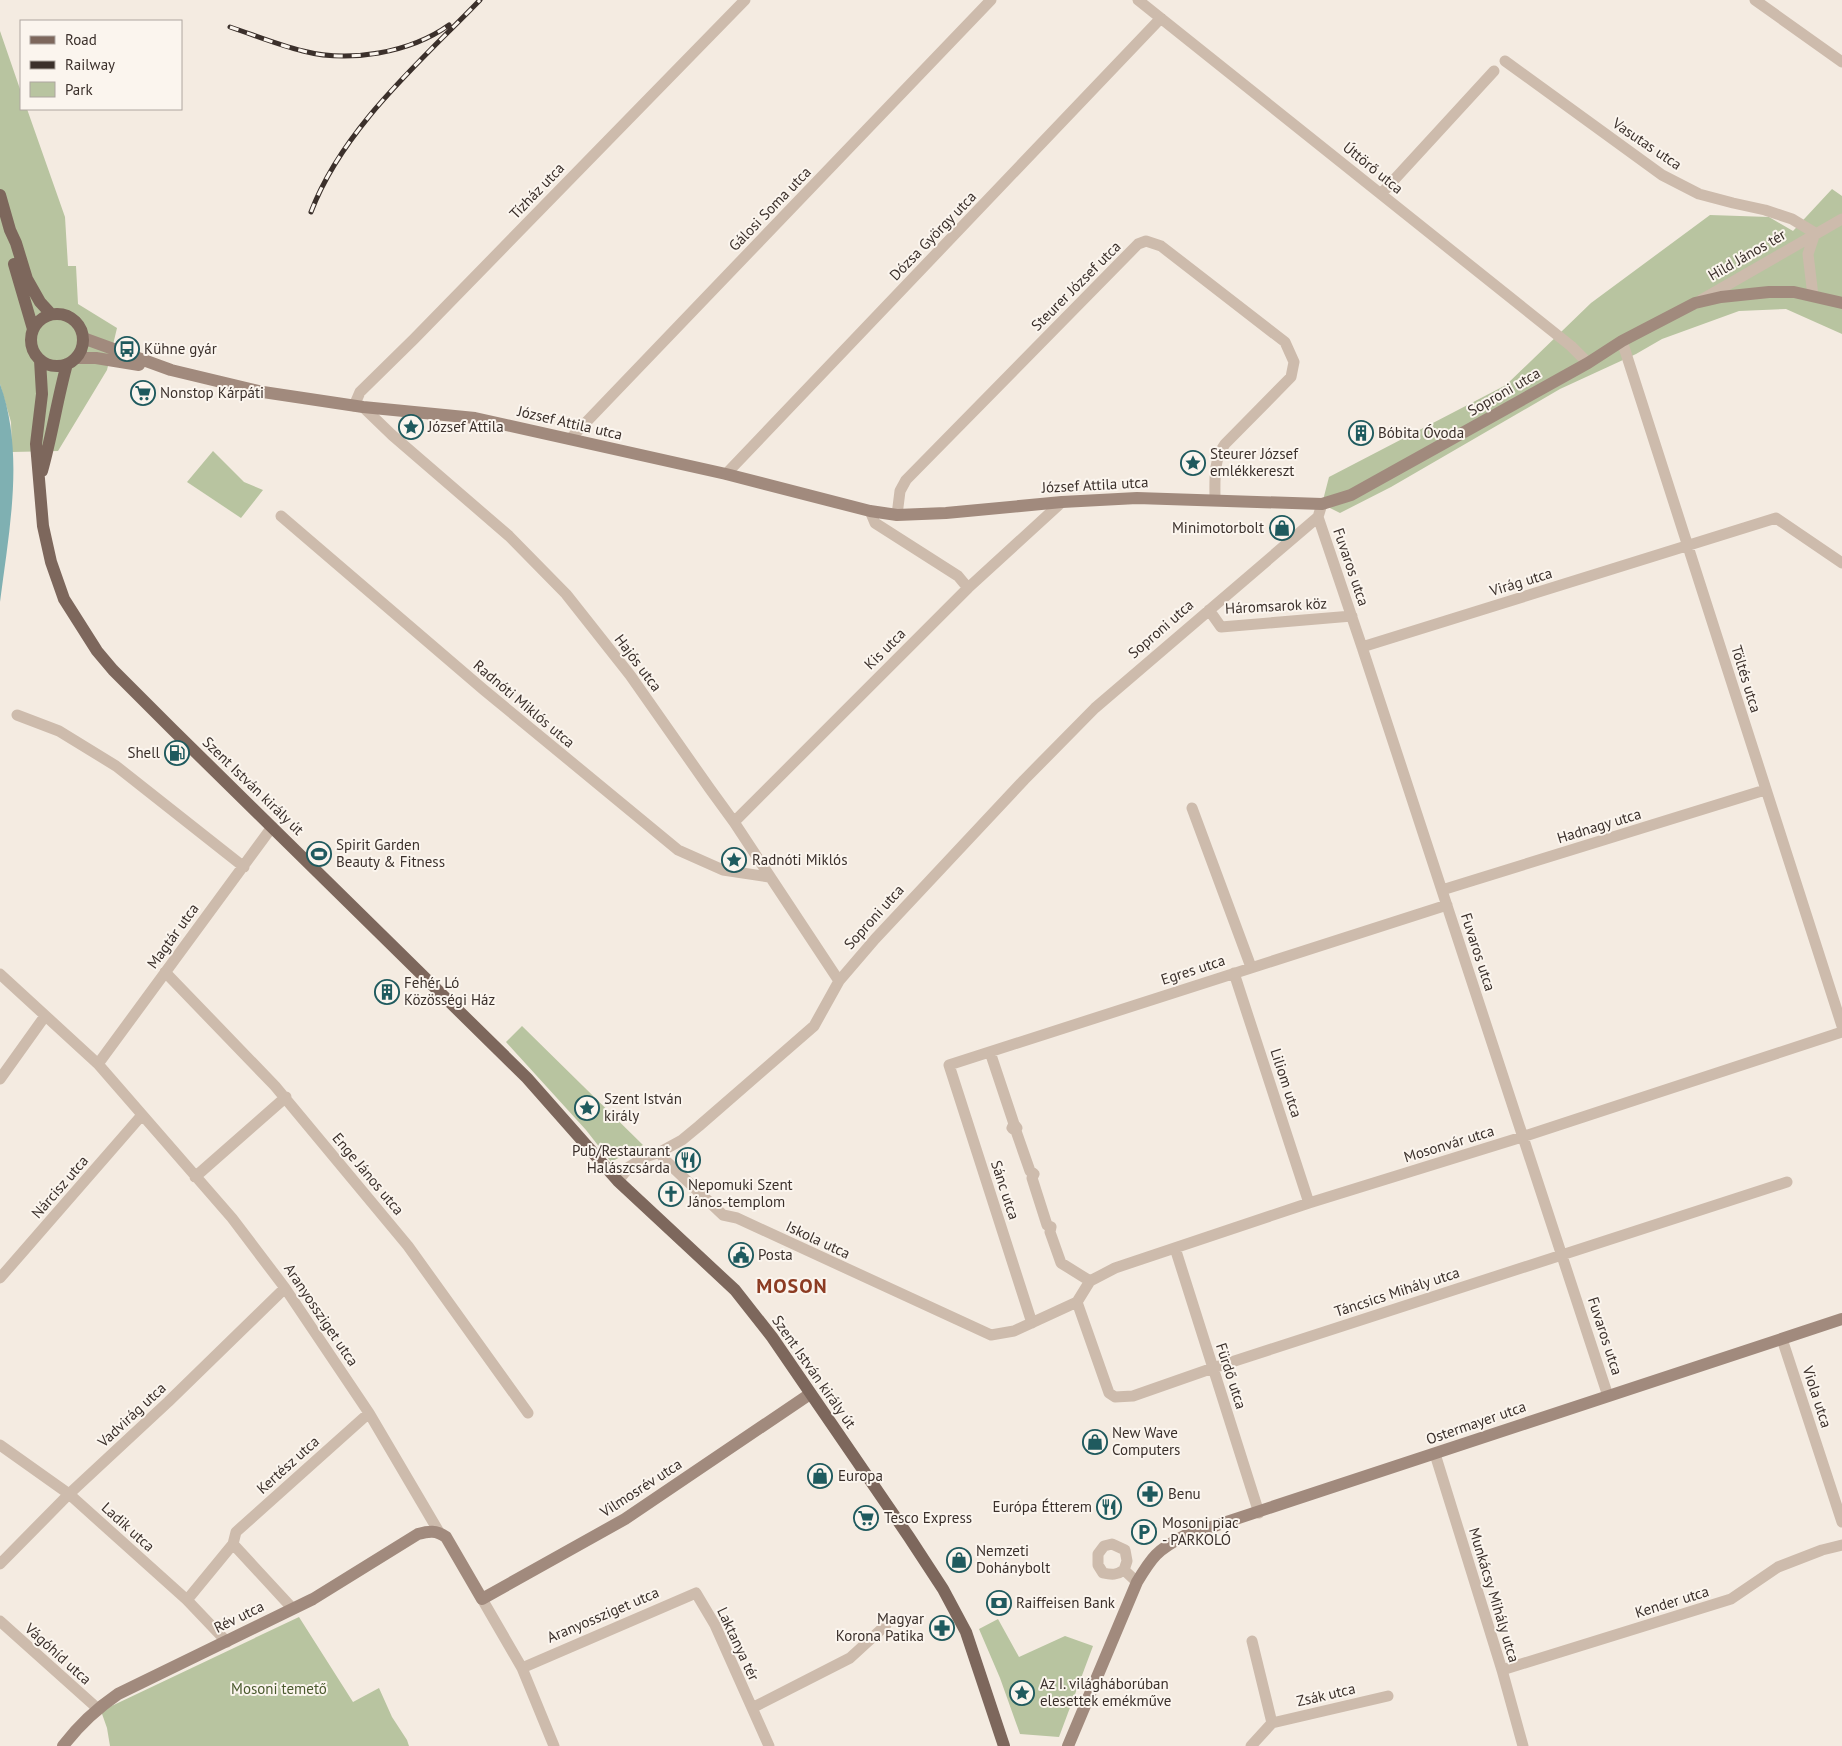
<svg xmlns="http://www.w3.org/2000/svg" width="1842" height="1746" font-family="'PT Sans',sans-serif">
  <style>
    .green { fill: #b8c4a0 }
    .water { fill: #7fb0b2 }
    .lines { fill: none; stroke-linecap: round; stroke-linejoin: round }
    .street { stroke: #cdbbac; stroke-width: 11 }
    .secondary { stroke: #a18a7d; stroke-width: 12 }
    .primary { stroke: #7d675c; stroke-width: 12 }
    .rail-casing { stroke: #3b302b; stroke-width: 5 }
    .rail { stroke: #fbf5ee; stroke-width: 3; stroke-dasharray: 9; stroke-linecap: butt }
    .labels { text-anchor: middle; stroke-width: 4; stroke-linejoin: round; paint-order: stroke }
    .street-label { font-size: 15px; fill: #3b302b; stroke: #fbf5ee }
    .poi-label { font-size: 15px; fill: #3b302b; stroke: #fbf5ee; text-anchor: start }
    .park-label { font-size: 15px; fill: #4a5a2e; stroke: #fbf5ee }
    .district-label { font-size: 20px; font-weight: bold; letter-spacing: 1px; fill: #8c3b22; stroke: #fbf5ee }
  </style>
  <rect width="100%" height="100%" fill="#f4ebe1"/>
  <path class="green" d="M0,31L21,92V109H27L65,217L68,266H76L78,304L117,328L107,370L58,451L12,452L11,422L0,384Z
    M1832,189L1842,196V334L1786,309L1739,311L1662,339L1636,354L1560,389L1391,487L1340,513L1322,504L1329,477L1506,385L1591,303L1710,215L1769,217L1793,231Z
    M213,451L244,482L263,490L241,518L187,482Z
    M522,1026L643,1145L611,1162L586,1130L506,1042Z
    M299,1617L353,1702L379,1688L392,1717L407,1740L409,1746H110L107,1728L101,1711Z
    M998,1619L1019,1657L1065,1636L1093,1646L1059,1737L1020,1734L1000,1678L979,1629Z"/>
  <path class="water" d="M0,384C25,453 9,531 0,602Z"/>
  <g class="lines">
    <path class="street" d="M1138,0L1571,346L1588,363
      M1755,0L1842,62
      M1505,61L1662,175L1699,194L1733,203L1765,210L1792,219L1815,233
      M1381,194L1494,71
      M1813,296L1808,254L1815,233
      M1701,300L1842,219
      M1622,341C1697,569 1768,798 1842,1026
      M354,406L360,392L414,339L745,0
      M363,407L392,435L509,536L566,594L630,675L710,789L734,822L839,981
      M570,439L991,0
      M726,474L1161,18
      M870,511L875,523L958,576L968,588
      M897,515L900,491L906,480L1138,244L1146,241L1161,246L1285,342L1294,362L1291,377L1225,444C1213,460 1215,481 1215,500
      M281,516L484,690L678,850L723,870L769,877
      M1318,517L1362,647L1608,1396
      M1209,610L1221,627L1352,616
      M1362,647L1776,518L1842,563
      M17,715L59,731L116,766L244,867
      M1192,808L1251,967
      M734,822L968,588L1062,502
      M1442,890L1765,790
      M165,972L275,1086L408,1246L528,1413
      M1234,973L1309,1203
      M0,974L98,1064L232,1218L285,1288L369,1413L439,1532
      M990,1052L1014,1124L1017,1128
      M98,1064L272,827
      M0,1079L45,1016
      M1014,1124L1012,1128L1016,1131L1030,1171L1034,1174L1032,1178L1047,1225L1051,1227L1050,1232L1061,1263L1090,1281
      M660,1152L664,1159L723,1215L737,1218L991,1335L1014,1331L1077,1302
      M195,1177L286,1097
      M618,1181L629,1167L645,1157L660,1152L682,1140L699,1126L814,1026L839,981L875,939L1024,780L1095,708L1318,517L1322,504
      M1175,1248L1259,1513
      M0,1278L142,1115
      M1077,1302L1090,1281L1115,1268L1309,1203L1522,1137L1842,1032
      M1077,1302L1109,1393L1115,1397L1133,1396L1213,1368L1787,1182
      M1032,1323L949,1065L1447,905
      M1782,1339L1842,1522
      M0,1445L69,1494L187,1600L227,1642
      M1435,1454L1502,1670L1523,1746
      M233,1544L293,1609
      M0,1564L69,1494L168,1402L285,1288
      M1124,1570C1117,1575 1112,1575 1103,1573L1098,1565V1554L1104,1546L1112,1544L1125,1550L1127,1561L1124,1570L1137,1582
      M482,1599L522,1668L554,1746
      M187,1600L233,1544L236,1532L369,1413
      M0,1621L97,1708
      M522,1668L696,1593L715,1625L769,1746
      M1502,1670L1731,1599L1778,1567L1822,1550L1842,1545
      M752,1708L850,1658L886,1625
      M1272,1723L1388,1696
      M1251,1746L1272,1723L1252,1641"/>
    <path class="secondary" d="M83,338L171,370L263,392L363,407L475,418L726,474L870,511L897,515L946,513L1062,502L1137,498L1322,504L1351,495L1588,363L1622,341L1695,303L1721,297L1769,292H1794L1842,303
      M76,358H96L139,365
      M63,1746C79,1725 96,1709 118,1694L313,1599L418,1534C429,1531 436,1530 446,1537L482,1599L625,1519L810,1394
      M1068,1746L1137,1582C1152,1557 1157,1550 1184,1536L1842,1319"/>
    <path class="primary" d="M0,195L10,230L16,243L27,279L40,302L51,314
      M14,264L33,329
      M31 340a26 26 0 1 1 52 0a26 26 0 1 1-52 0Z
      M40,360L42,394L36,444L43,526L51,562L64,599L97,651L113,670L173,730L527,1078L618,1181L735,1290L772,1337L909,1537L943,1589L966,1632L1004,1746
      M42,471C52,436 57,400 67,364"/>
    <defs>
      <path id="rail" d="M230,27C254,35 278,45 303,51C349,63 410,53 449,25
        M311,212C343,128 419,63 480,0"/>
    </defs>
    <use href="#rail" class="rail-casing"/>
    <use href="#rail" class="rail"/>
  </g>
  <defs>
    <symbol id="bus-ring" viewBox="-11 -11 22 22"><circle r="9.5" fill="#fbf5ee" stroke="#1f5a5e" stroke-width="1.5"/><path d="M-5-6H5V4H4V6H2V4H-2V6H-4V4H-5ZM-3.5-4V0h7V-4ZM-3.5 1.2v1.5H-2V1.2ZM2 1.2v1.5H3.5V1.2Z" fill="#1f5a5e"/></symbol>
    <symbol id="supermarket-ring" viewBox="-11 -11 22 22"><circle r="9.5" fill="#fbf5ee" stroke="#1f5a5e" stroke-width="1.5"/><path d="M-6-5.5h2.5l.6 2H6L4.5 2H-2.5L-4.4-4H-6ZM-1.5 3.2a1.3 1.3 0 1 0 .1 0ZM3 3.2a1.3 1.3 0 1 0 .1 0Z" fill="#1f5a5e"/></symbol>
    <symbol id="sight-ring" viewBox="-11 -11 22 22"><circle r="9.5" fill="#fbf5ee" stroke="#1f5a5e" stroke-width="1.5"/><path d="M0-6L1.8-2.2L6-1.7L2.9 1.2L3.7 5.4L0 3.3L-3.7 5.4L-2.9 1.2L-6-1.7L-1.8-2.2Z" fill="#1f5a5e"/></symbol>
    <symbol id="building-ring" viewBox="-11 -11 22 22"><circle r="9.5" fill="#fbf5ee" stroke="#1f5a5e" stroke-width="1.5"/><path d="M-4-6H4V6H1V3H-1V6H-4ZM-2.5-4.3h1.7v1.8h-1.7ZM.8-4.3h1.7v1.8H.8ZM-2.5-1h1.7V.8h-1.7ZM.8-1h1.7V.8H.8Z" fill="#1f5a5e"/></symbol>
    <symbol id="shop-ring" viewBox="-11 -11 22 22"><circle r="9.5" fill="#fbf5ee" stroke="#1f5a5e" stroke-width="1.5"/><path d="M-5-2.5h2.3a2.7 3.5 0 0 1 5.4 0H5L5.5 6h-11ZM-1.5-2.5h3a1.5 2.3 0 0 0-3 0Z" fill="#1f5a5e"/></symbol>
    <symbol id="fuel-ring" viewBox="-11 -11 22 22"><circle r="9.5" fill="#fbf5ee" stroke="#1f5a5e" stroke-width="1.5"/><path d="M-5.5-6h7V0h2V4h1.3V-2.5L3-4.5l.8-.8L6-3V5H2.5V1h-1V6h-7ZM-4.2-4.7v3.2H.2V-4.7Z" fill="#1f5a5e"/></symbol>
    <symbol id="stadium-ring" viewBox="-11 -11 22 22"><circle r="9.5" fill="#fbf5ee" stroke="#1f5a5e" stroke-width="1.5"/><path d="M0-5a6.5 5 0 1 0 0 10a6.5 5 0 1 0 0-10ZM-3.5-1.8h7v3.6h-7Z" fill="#1f5a5e"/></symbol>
    <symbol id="restaurant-ring" viewBox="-11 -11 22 22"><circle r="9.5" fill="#fbf5ee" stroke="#1f5a5e" stroke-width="1.5"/><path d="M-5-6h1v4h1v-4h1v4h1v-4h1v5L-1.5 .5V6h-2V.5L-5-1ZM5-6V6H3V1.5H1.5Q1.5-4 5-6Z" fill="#1f5a5e"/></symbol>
    <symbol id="church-ring" viewBox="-11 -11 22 22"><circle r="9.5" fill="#fbf5ee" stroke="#1f5a5e" stroke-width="1.5"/><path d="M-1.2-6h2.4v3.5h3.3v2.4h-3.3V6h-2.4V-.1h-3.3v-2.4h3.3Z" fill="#1f5a5e"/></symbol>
    <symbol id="civic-ring" viewBox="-11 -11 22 22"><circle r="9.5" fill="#fbf5ee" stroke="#1f5a5e" stroke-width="1.5"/><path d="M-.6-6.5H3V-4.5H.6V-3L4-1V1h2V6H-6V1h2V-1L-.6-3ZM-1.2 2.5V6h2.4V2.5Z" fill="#1f5a5e"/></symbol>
    <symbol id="pharmacy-ring" viewBox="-11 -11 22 22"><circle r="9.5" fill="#fbf5ee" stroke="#1f5a5e" stroke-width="1.5"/><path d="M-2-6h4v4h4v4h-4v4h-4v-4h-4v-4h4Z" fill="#1f5a5e"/></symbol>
    <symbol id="parking-ring" viewBox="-11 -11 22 22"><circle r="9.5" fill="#fbf5ee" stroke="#1f5a5e" stroke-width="1.5"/><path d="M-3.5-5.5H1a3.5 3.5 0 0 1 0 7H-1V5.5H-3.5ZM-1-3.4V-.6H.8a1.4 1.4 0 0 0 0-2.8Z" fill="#1f5a5e"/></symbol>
    <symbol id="bank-ring" viewBox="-11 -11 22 22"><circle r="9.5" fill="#fbf5ee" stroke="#1f5a5e" stroke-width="1.5"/><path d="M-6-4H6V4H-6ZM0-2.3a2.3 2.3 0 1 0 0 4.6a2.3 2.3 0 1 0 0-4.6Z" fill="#1f5a5e"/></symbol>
  </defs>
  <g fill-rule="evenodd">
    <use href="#bus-ring" x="113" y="335" width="28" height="28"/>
    <use href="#supermarket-ring" x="129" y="379" width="28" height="28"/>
    <use href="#sight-ring" x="397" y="413" width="28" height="28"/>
    <use href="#building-ring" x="1347" y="419" width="28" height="28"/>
    <use href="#sight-ring" x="1179" y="449" width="28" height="28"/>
    <use href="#shop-ring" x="1268" y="514" width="28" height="28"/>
    <use href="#fuel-ring" x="163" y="739" width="28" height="28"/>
    <use href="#stadium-ring" x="305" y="840" width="28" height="28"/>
    <use href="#sight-ring" x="720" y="846" width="28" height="28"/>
    <use href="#building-ring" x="373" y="978" width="28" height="28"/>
    <use href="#sight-ring" x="573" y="1094" width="28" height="28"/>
    <use href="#restaurant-ring" x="674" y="1146" width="28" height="28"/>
    <use href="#church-ring" x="657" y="1180" width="28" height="28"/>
    <use href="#civic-ring" x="727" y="1241" width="28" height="28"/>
    <use href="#shop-ring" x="1081" y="1428" width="28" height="28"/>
    <use href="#shop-ring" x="806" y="1462" width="28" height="28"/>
    <use href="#pharmacy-ring" x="1136" y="1480" width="28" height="28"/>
    <use href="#restaurant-ring" x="1095" y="1493" width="28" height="28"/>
    <use href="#supermarket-ring" x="852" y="1504" width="28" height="28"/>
    <use href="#parking-ring" x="1130" y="1518" width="28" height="28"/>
    <use href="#shop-ring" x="945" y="1546" width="28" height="28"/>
    <use href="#bank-ring" x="985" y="1589" width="28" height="28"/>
    <use href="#pharmacy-ring" x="928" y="1614" width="28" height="28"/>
    <use href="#sight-ring" x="1008" y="1679" width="28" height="28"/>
  </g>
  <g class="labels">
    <g class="street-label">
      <text transform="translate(1647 144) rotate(34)" y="5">Vasutas utca</text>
      <text transform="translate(1373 168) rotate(39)" y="5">Úttörő utca</text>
      <text transform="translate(537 191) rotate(-46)" y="5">Tízház utca</text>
      <text transform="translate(770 209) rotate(-46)" y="5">Gálosi Soma utca</text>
      <text transform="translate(933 236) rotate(-46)" y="5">Dózsa György utca</text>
      <text transform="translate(1747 255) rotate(-30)" y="5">Hild János tér</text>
      <text transform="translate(1076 286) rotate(-45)" y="5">Steurer József utca</text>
      <text transform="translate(1504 392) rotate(-30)" y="5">Soproni utca</text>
      <text transform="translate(570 423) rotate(13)" y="5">József Attila utca</text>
      <text transform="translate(1095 485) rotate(-3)" y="5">József Attila utca</text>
      <text transform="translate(1351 567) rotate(71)" y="5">Fuvaros utca</text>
      <text transform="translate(1521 582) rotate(-17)" y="5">Virág utca</text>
      <text transform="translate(1276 606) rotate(-3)" y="5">Háromsarok köz</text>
      <text transform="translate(1161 629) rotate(-41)" y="5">Soproni utca</text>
      <text transform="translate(885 649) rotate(-45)" y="5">Kis utca</text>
      <text transform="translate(638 663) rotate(53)" y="5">Hajós utca</text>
      <text transform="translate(1746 679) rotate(73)" y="5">Töltés utca</text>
      <text transform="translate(524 704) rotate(40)" y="5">Radnóti Miklós utca</text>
      <text transform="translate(253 786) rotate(44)" y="5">Szent István király út</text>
      <text transform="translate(1599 826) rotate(-17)" y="5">Hadnagy utca</text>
      <text transform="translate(874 917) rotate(-48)" y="5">Soproni utca</text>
      <text transform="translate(173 936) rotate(-54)" y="5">Magtár utca</text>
      <text transform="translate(1478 952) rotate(72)" y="5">Fuvaros utca</text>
      <text transform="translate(1193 970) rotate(-18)" y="5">Egres utca</text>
      <text transform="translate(1286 1083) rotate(72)" y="5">Liliom utca</text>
      <text transform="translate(1449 1144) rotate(-17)" y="5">Mosonvár utca</text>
      <text transform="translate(368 1174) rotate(50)" y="5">Enge János utca</text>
      <text transform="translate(60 1187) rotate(-49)" y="5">Nárcisz utca</text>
      <text transform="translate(1005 1190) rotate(72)" y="5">Sánc utca</text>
      <text transform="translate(818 1240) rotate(25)" y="5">Iskola utca</text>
      <text transform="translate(1397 1292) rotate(-18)" y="5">Táncsics Mihály utca</text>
      <text transform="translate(321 1315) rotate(56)" y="5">Aranyossziget utca</text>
      <text transform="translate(1605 1336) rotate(72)" y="5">Fuvaros utca</text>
      <text transform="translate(814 1372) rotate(55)" y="5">Szent István király út</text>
      <text transform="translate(1231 1376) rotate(72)" y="5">Fürdő utca</text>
      <text transform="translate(1817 1397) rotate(72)" y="5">Viola utca</text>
      <text transform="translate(132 1415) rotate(-43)" y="5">Vadvirág utca</text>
      <text transform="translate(1476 1423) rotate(-19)" y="5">Ostermayer utca</text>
      <text transform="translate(288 1465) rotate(-42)" y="5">Kertész utca</text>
      <text transform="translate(641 1488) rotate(-33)" y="5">Vilmosrév utca</text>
      <text transform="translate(128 1527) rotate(42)" y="5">Ladik utca</text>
      <text transform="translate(1494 1595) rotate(73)" y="5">Munkácsy Mihály utca</text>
      <text transform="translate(1672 1602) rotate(-17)" y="5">Kender utca</text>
      <text transform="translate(603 1615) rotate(-23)" y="5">Aranyossziget utca</text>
      <text transform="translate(239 1617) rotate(-26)" y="5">Rév utca</text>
      <text transform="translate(738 1644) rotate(65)" y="5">Laktanya tér</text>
      <text transform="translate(58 1654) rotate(42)" y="5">Vágóhíd utca</text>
      <text transform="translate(1326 1695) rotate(-13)" y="5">Zsák utca</text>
    </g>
    <g class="poi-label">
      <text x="144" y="354">Kühne gyár</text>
      <text x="160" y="398">Nonstop Kárpáti</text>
      <text x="428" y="432">József Attila</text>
      <text x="1378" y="438">Bóbita Óvoda</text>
      <text x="1210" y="459">Steurer József<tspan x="1210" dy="17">emlékkereszt</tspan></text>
      <text x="1264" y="533" text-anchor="end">Minimotorbolt</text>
      <text x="160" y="758" text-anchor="end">Shell</text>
      <text x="336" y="850">Spirit Garden<tspan x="336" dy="17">Beauty &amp; Fitness</tspan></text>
      <text x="752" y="865">Radnóti Miklós</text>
      <text x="404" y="988">Fehér Ló<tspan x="404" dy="17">Közösségi Ház</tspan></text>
      <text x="604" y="1104">Szent István<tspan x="604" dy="17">király</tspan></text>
      <text x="670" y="1156" text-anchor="end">Pub/Restaurant<tspan x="670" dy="17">Halászcsárda</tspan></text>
      <text x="688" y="1190">Nepomuki Szent<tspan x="688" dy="17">János-templom</tspan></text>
      <text x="758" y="1260">Posta</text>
      <text x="1112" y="1438">New Wave<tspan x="1112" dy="17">Computers</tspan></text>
      <text x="838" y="1481">Europa</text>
      <text x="1168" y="1499">Benu</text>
      <text x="1092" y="1512" text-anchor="end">Európa Étterem</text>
      <text x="884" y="1523">Tesco Express</text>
      <text x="1162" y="1528">Mosoni piac<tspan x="1162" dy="17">- PARKOLÓ</tspan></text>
      <text x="976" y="1556">Nemzeti<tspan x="976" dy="17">Dohánybolt</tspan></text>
      <text x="1016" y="1608">Raiffeisen Bank</text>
      <text x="924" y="1624" text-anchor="end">Magyar<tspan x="924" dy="17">Korona Patika</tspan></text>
      <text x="1040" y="1689">Az I. világháborúban<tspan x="1040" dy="17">elesettek emékműve</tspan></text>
    </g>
    <g class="park-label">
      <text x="279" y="1694">Mosoni temető</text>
    </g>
    <g class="district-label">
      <text x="792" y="1293">MOSON</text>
    </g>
  </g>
  <rect x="20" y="20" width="162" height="90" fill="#fbf5ee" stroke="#aea6a0"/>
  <rect x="30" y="36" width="25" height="8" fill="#7d675c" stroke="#aea6a0"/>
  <text x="65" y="45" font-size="15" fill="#3b302b">Road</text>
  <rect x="30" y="61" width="25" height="8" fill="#3b302b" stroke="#aea6a0"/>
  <text x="65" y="70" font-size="15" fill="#3b302b">Railway</text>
  <rect x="30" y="82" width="25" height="15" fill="#b8c4a0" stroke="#aea6a0"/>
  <text x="65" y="95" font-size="15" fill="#3b302b">Park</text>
</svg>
